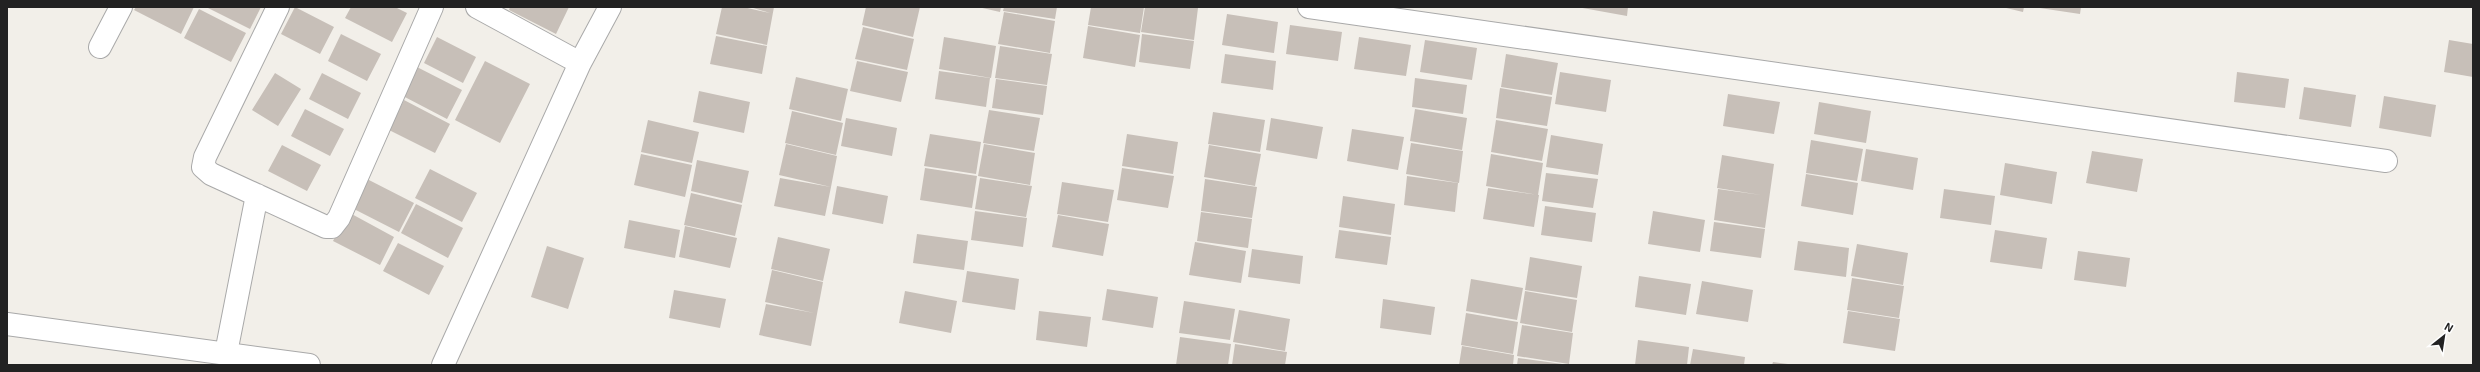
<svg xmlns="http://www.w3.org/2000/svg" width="2480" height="372" font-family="'Exo 2',sans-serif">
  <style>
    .building { fill: #c7bfb8 }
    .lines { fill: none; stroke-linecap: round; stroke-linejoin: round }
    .minor-casing { stroke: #a9a9a9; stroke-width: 24 }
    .tertiary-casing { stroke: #a9a9a9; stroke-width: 24 }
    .minor { stroke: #fff; stroke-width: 22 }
    .tertiary { stroke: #fff; stroke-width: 22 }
  </style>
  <rect width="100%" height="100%" fill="#f2efe9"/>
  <path class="building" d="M136,7H194L181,34L134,10Z
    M206,7H261L250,29Z
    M295,7L334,27L320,54L281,34Z
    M351,7H395L407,13L392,42L345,18Z
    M510,7H569L556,34L509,10Z
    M722,7H743L770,13L750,7H774L767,45L716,34Z
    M866,7H920L913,37L862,25Z
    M978,7H1001L1000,12Z
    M1004,7H1057L1055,19L1003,11Z
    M1091,7H1144L1140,33L1088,25Z
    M1145,7L1198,8L1194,40L1141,32Z
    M1577,7H1628L1627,16Z
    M2002,7H2024L2023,12Z
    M2033,7H2081L2080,14Z
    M199,9L246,33L231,62L184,38Z
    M1004,12L1055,21L1050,53L998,44Z
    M1227,14L1278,22L1274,53L1222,45Z
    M1290,25L1342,32L1338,61L1286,54Z
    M1088,26L1140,35L1135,67L1083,58Z
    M863,27L914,39L907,70L855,59Z
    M341,34L381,54L367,81L328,61Z
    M1142,34L1194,41L1190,69L1139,62Z
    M716,36L767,46L762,74L710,64Z
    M437,37L476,57L463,83L424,63Z
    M944,37L996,46L991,78L939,69Z
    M1359,37L1411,45L1406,76L1354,69Z
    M1425,40L1477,48L1472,80L1420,72Z
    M2449,40L2473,44V77L2444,72Z
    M1000,46L1052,54L1047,85L995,78Z
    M1225,54L1276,61L1273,90L1221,83Z
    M1506,54L1558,63L1552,95L1501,87Z
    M485,61L530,84L500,143L455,120Z
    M857,61L908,72L901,102L850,91Z
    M415,66L462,90L447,119L401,95Z
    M939,71L990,78L986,107L935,99Z
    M1560,72L1611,80L1606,112L1555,104Z
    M2237,72L2289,79L2285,108L2234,102Z
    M275,73L301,89L278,126L252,110Z
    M322,73L361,93L348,119L309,99Z
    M796,77L848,89L841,121L789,109Z
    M1415,78L1467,85L1463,114L1412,107Z
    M996,79L1047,86L1043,115L992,108Z
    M2304,87L2356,95L2351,127L2299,119Z
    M1500,88L1552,97L1547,126L1496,118Z
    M699,91L750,102L744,133L693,122Z
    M1728,94L1780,102L1774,134L1723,126Z
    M2384,96L2436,105L2431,137L2379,128Z
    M404,100L450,124L435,153L389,130Z
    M1819,102L1871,111L1866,143L1814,134Z
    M305,109L344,129L330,156L291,136Z
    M1415,109L1467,118L1462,150L1410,141Z
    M989,110L1040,118L1034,151L983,143Z
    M792,111L843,123L836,155L785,143Z
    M1213,112L1265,120L1260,152L1208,144Z
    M846,118L897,128L892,156L841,146Z
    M1271,118L1323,127L1317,159L1266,150Z
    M648,120L699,132L692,163L641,152Z
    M1496,120L1548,129L1542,161L1491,152Z
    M1352,129L1404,137L1398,170L1347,161Z
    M930,134L981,142L976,174L924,166Z
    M1127,134L1178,142L1173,174L1122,166Z
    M1551,135L1603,144L1598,175L1546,167Z
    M1811,140L1863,149L1857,181L1806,173Z
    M1411,143L1463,151L1459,183L1406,174Z
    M786,144L837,156L831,187L779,175Z
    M984,144L1035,153L1030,185L978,176Z
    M282,145L321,165L307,191L268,171Z
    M1209,145L1261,154L1255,186L1204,177Z
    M1866,149L1918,158L1913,190L1861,181Z
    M2092,151L2143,159L2137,192L2086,183Z
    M641,154L692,165L685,197L634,185Z
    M1491,154L1543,163L1538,195L1486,186Z
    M1722,155L1774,164L1765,228L1714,220L1718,189L1761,195L1717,188Z
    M697,160L749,171L742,203L691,191Z
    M2005,163L2057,172L2052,204L2000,195Z
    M925,168L977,176L972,208L920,200Z
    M1122,168L1174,176L1168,208L1117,200Z
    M430,169L477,193L462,222L415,198Z
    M1546,173L1598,179L1593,208L1542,201Z
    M1806,174L1858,183L1853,215L1801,206Z
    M1407,176L1458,183L1455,212L1404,205Z
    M780,178L831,187L825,216L774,206Z
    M980,178L1032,186L1026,217L975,209Z
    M367,179L414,203L399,232L352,208Z
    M1205,179L1257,187L1252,218L1201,211Z
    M1062,182L1114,190L1108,222L1057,214Z
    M837,186L888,196L883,224L832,214Z
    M1488,188L1539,195L1534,227L1483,219Z
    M1944,189L1995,196L1991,225L1940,218Z
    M691,193L742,205L735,236L684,225Z
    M1343,196L1395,204L1391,235L1339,227Z
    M416,204L463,228L448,258L401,233Z
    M1545,206L1596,213L1592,242L1541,235Z
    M975,211L1027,218L1023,247L971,240Z
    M1653,211L1705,220L1700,252L1648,244Z
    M348,212L394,237L380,265L333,241Z
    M1201,212L1252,219L1248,248L1197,241Z
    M1058,215L1109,224L1103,256L1052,247Z
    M629,220L680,230L675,258L624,248Z
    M1714,222L1765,229L1761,258L1710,251Z
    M685,226L737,238L730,268L679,257Z
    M1339,230L1391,237L1387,265L1335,258Z
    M1995,230L2047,238L2042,269L1990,262Z
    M917,234L968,241L964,270L913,263Z
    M778,237L830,249L823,281L771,269Z
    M1798,241L1849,248L1846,277L1794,270Z
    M1195,242L1246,251L1241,283L1189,275Z
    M398,243L444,266L429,295L383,271Z
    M1857,244L1908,253L1903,285L1851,276Z
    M547,246L584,258L568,309L531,297Z
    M1252,249L1303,256L1300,284L1248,277Z
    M2078,251L2130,258L2126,287L2074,280Z
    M1530,257L1582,266L1577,298L1525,290Z
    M772,270L823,282L811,346L759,335L766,304L814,313L765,302Z
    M967,271L1019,279L1015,310L962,302Z
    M1639,276L1691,284L1686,315L1635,307Z
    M1852,278L1904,286L1899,318L1847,310Z
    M1471,279L1523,288L1517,320L1466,311Z
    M1702,281L1753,290L1748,322L1696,314Z
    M1107,289L1158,297L1153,328L1102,320Z
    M674,290L726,299L720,328L669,318Z
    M905,291L957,301L951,333L899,323Z
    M1525,291L1577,300L1572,332L1520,323Z
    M1383,299L1435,307L1431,335L1380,328Z
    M1184,301L1235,309L1230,340L1179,333Z
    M1239,310L1290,319L1285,351L1233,342Z
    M1039,311L1091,317L1087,347L1036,340Z
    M1848,311L1900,319L1895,351L1843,343Z
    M1466,313L1518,322L1513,354L1461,345Z
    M1522,325L1573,333L1569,364L1517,356Z
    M1180,337L1231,344L1228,365H1176Z
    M1638,340L1689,347L1687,365H1635Z
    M1235,344L1287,352L1285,365H1232Z
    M1462,346L1514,355L1513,365H1459Z
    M1693,349L1745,357L1744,365H1690Z
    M1518,358L1562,364V365H1517Z
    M1773,362L1788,364V365H1772Z"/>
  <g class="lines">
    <defs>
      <path id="minor" d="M278,7L205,157L203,167L211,174L326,227H332L339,218L432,7
        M477,7L580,63
        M1309,7L2386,161
        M100,47L121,7
        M226,353L257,195
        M443,365L580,63L610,7"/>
      <path id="tertiary" d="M7,324L309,365"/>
    </defs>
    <use href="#minor" class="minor-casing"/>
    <use href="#tertiary" class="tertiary-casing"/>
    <use href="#minor" class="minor"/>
    <use href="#tertiary" class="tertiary"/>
  </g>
  <rect width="2480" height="372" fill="none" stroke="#222222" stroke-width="16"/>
  <g transform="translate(2444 336) rotate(30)" stroke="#ffffff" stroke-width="3" paint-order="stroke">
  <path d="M0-3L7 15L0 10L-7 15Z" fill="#222222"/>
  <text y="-6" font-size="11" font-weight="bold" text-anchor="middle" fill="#222222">N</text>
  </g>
</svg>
